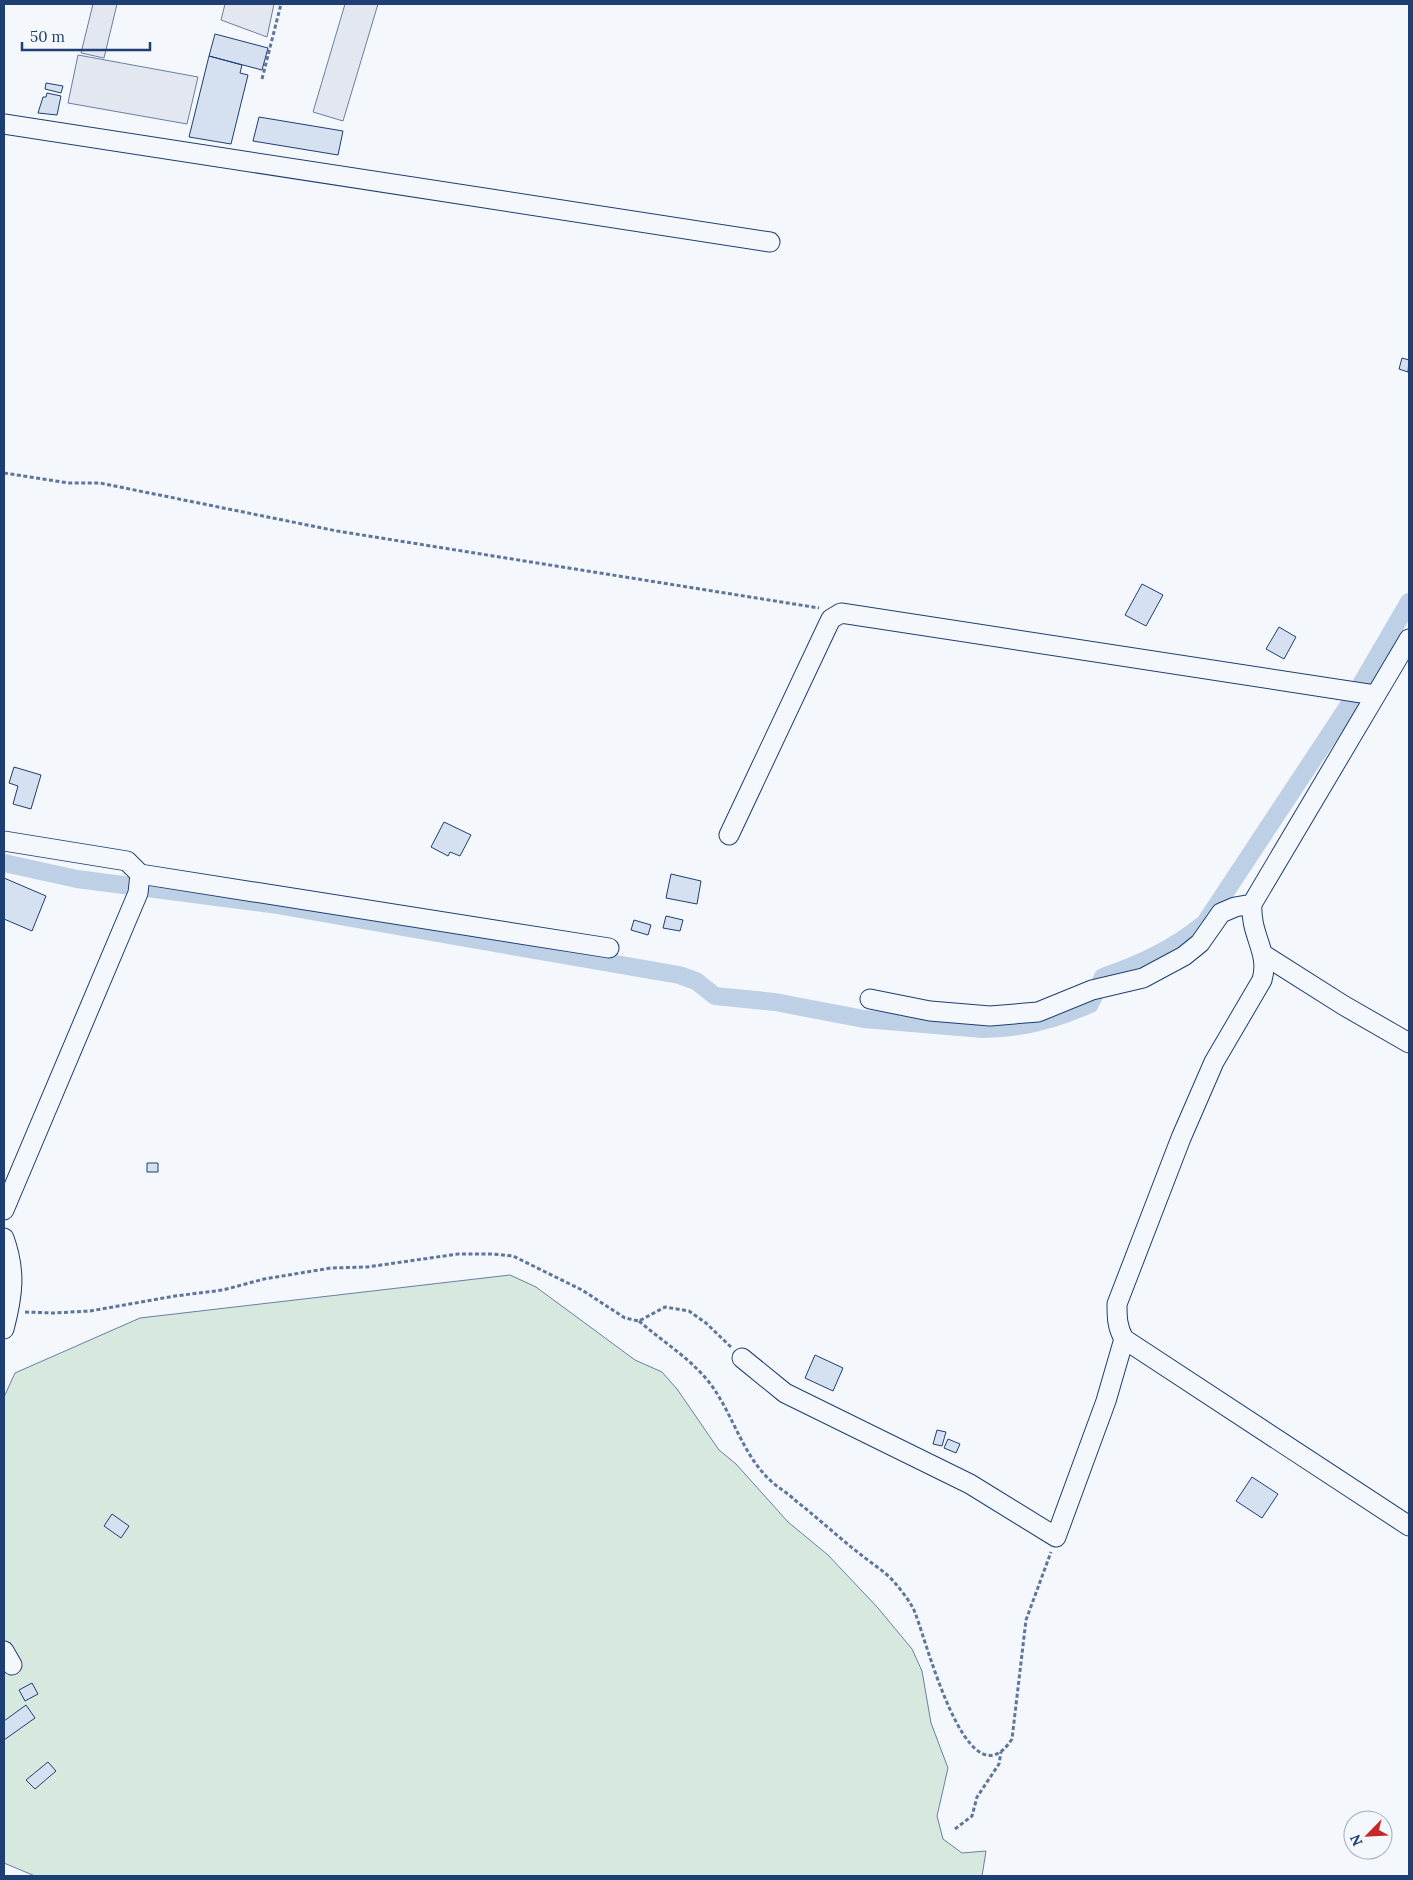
<svg xmlns="http://www.w3.org/2000/svg" width="1413" height="1880" font-family="Lora,serif">
  <style>
    .green { fill: #d7e8df; stroke: #687fa3 }
    .parking { fill: #e3e8f0; stroke: #687fa3 }
    .lines { fill: none; stroke-linecap: round; stroke-linejoin: round }
    .canal { stroke: #bed0e5; stroke-width: 18 }
    .building { fill: #d5e0f0; stroke: #1d3f73 }
    .minor-casing { stroke: #1d3f73; stroke-width: 21 }
    .path { stroke: #5e769c; stroke-width: 3; stroke-dasharray: 4 2.5; stroke-linecap: butt }
    .minor { stroke: #f4f7fb; stroke-width: 19 }
  </style>
  <rect width="100%" height="100%" fill="#f4f7fb"/>
  <path class="green" d="M510,1275L536,1287L635,1360L662,1372L677,1389L719,1450L736,1464L788,1522L828,1555L878,1608L912,1649L922,1671L931,1723L948,1768L937,1816L943,1839L962,1853L986,1851L982,1876H35L4,1863V1397L15,1373L140,1318Z"/>
  <path class="parking" d="M93,4H117L104,58L81,53Z
    M225,4H274L267,37L221,20Z
    M345,4H378L343,121L313,112Z
    M78,55L198,77L187,124L68,103Z"/>
  <g class="lines">
    <path class="canal" d="M4,863L77,879L271,904L679,975L696,981L715,996L775,1002L864,1019L983,1029C1019,1029 1057,1019 1090,1004L1103,977C1141,964 1173,949 1205,923L1349,705L1409,602"/>
  </g>
  <path class="building" d="M215,34L268,48L262,70L209,56Z
    M209,56L242,65L240,73L248,75L231,144L189,137Z
    M46,83L63,86L61,93L45,89Z
    M47,93L61,96L57,115L38,113L43,97H46Z
    M259,117L343,131L338,155L253,141Z
    M1402,358L1409,360L1408,372L1399,369Z
    M1142,584L1163,595L1146,626L1125,615Z
    M1279,627L1296,637L1284,659L1266,649Z
    M14,767L41,775L31,809L13,804L18,786L9,783Z
    M444,822L471,835L460,856L450,852L448,856L431,847Z
    M671,874L701,881L697,904L666,898Z
    M4,878L46,896L32,931L4,919Z
    M666,916L683,920L680,931L663,928Z
    M634,920L651,925L648,935L631,930Z
    M147,1163H158V1172H147Z
    M815,1355L843,1368L833,1391L805,1378Z
    M937,1430L946,1432L942,1446L933,1444Z
    M948,1439L960,1444L956,1453L944,1448Z
    M1252,1477L1278,1494L1262,1518L1236,1501Z
    M112,1514L129,1526L121,1538L104,1526Z
    M32,1683L38,1694L25,1701L19,1690Z
    M26,1705L35,1718L4,1740V1721Z
    M48,1762L56,1771L35,1789L26,1780Z"/>
  <g class="lines">
    <defs>
      <path id="minor" d="M4,124L770,242
        M1409,639L1252,904C1250,936 1270,952 1262,980L1214,1062L1181,1138L1117,1304C1117,1317 1117,1327 1124,1339L1409,1526
        M729,835L828,625L831,619L841,613L1375,695
        M4,841L127,861L140,874L138,893L4,1210
        M140,874L609,948
        M1264,955L1343,1005L1409,1043
        M870,999L930,1011L990,1016L1038,1012L1092,990L1143,978L1184,956L1200,943L1221,913L1235,907L1252,904
        M4,1238C16,1271 13,1295 4,1329
        M742,1358L785,1393L970,1484L1056,1537L1106,1401L1124,1339
        M4,1651L12,1665"/>
    </defs>
    <use href="#minor" class="minor-casing"/>
    <path class="path" d="M262,79L281,4
      M4,473L69,483H100L337,531L819,608
      M25,1312L54,1313L90,1311L175,1296L223,1290L264,1279L331,1268L367,1267L458,1254H493L513,1256L582,1290L625,1318L639,1321L665,1307L689,1311L706,1323L731,1347
      M639,1321C664,1343 692,1359 712,1386C734,1417 743,1456 772,1482C780,1489 789,1494 796,1501C818,1518 838,1537 860,1554C871,1563 886,1572 895,1583C901,1590 908,1599 913,1608C924,1629 966,1810 1012,1739L1026,1620L1051,1552
      M955,1829L972,1816L977,1797L999,1764L1001,1752"/>
    <use href="#minor" class="minor"/>
  </g>
  <rect width="1413" height="1880" fill="none" stroke="#1d3f73" stroke-width="10"/>
  <g transform="translate(1368 1835) rotate(246)"><circle r="24" fill="#f4f7fb" stroke="#9eadc5"/>
  <path d="M0-4L9 19L0 12L-9 19Z" fill="#c62828"/>
  <text y="-8" font-size="14" font-weight="bold" text-anchor="middle" fill="#1d3f73">N</text>
  </g>
  <path d="M22 42v8h128v-8" fill="none" stroke="#1d3f73" stroke-width="2.5"/>
  <text x="30" y="42" font-size="15" fill="#1d3f73" stroke="#f4f7fb" stroke-width="4" paint-order="stroke">50 m</text>
</svg>
